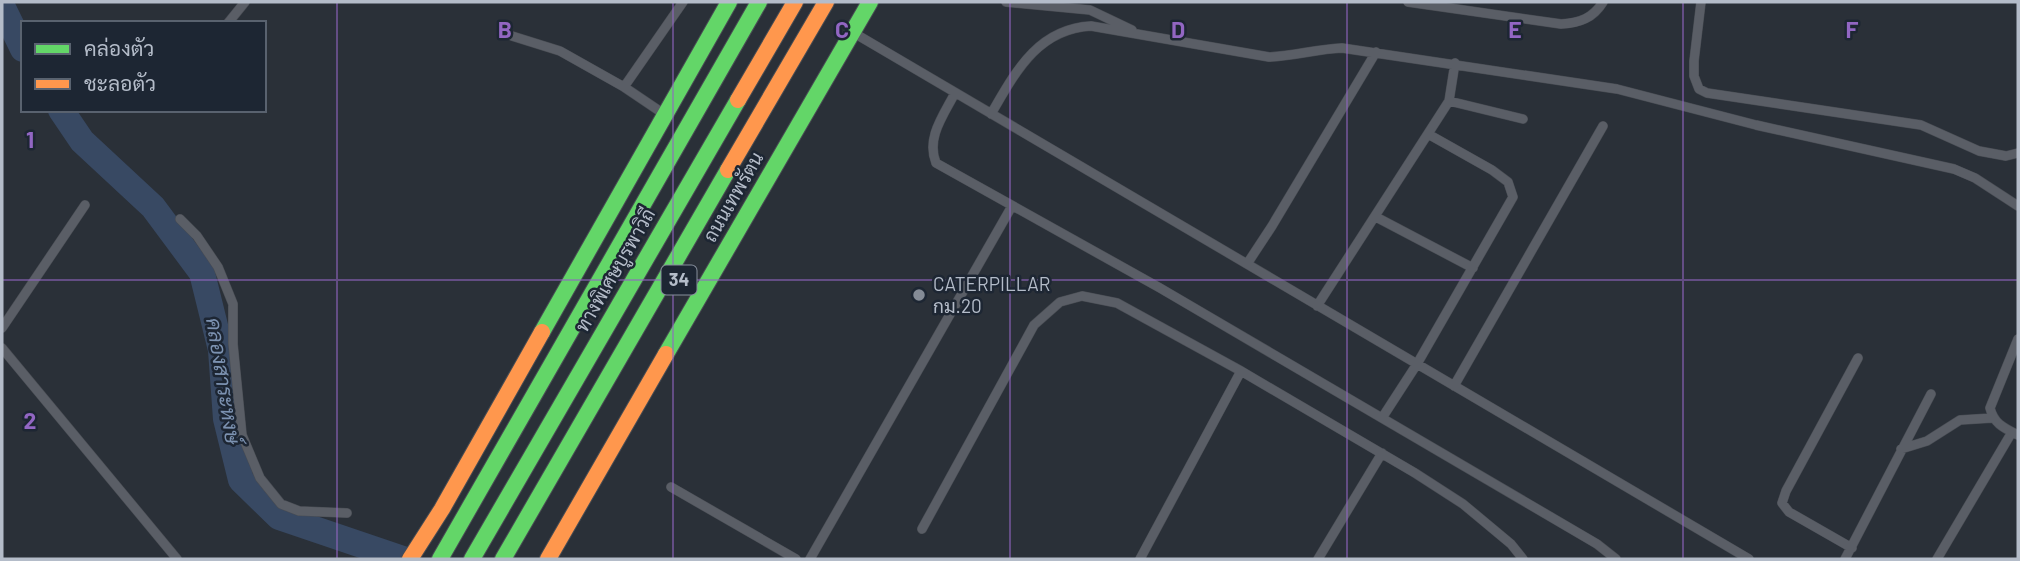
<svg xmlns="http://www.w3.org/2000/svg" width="2020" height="561" font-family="Barlow,Sarabun,sans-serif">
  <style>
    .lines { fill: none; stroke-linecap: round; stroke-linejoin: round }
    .river { stroke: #384963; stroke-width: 26 }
    .lane-casing { stroke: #484c53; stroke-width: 10 }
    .fast-casing { stroke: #484c53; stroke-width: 18 }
    .slow-casing { stroke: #484c53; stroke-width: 18 }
    .lane { stroke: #5a5e66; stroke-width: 9 }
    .fast { stroke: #63d668; stroke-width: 16 }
    .slow { stroke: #ff974d; stroke-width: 16 }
    .grid { fill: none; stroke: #9266c3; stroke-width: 2; stroke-opacity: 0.55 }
    .poi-dot { fill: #848b96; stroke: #1d2633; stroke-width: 2.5 }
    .labels { text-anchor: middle; stroke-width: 5; stroke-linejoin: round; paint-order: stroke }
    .shield { fill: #1d2633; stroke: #878f9c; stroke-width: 2 }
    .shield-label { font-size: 18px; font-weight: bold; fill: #b4bcc9 }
    .street-label { font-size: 19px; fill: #b4bcc9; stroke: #1d2633 }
    .poi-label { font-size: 19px; fill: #b4bcc9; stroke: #1d2633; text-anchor: start }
    .water-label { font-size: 21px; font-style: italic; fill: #7c92b1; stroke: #1d2633 }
    .grid-label { font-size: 23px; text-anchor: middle; font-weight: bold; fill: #9266c3; stroke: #1d2633; stroke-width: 5; stroke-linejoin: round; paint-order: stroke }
  </style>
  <rect width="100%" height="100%" fill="#2a3038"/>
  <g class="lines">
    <path class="river" d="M2,6L23,49
      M61,110L82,141L153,207L202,273L221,350L226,419L241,480L279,517L403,559"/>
    <defs>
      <path id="lane" d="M1006,2L1090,10L1132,30
        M1408,2L1561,24C1580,23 1593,18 1603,2
        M1701,2L1694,61V76L1699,89L1707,93L1921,125L1979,151L2006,156L2018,153
        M228,23L245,2
        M854,33L1749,559
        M512,36L560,51L624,87L664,114
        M624,87L683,2
        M955,93C943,116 926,138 936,163L1160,288L1597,544L1616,559
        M1449,101L1523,119
        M991,114C1015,73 1037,29 1091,26L1269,57C1294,56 1317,49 1342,48L1617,89L1756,125L1954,169L1975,178L2018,206
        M1376,217L1473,268
        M180,219L197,236L218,267L233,304V344L242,435L260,478L281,504L299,511L347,513
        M1247,264L1272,226L1376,52
        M1317,306L1449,101L1455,63
        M2,328L85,205
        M2018,339L1990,408C1994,424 2004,428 2018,435
        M2,348L177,559
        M1454,386L1603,126
        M1382,418L1417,364L1513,197L1508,182L1492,170L1428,134
        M1901,449L1927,441L1960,420L1992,418
        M671,487L796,559
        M922,529L1034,325L1060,302L1082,296L1117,303L1241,371L1415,473L1463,504L1511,544L1523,559
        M1852,548L1789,512L1782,503L1786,491L1858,358
        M810,559L1012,206
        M1140,559L1241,371
        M1318,559L1382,453
        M1845,559L1931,394
        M1937,559L2012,432"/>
      <path id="fast" d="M542,332L729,2
        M666,354L870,2
        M440,559L759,2
        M472,559L738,100
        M503,559L728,170"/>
      <path id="slow" d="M738,100L795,2
        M728,170L826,2
        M410,559L442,509L542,332
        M548,559L666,354"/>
    </defs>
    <use href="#lane" class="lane-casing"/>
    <use href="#fast" class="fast-casing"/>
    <use href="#slow" class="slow-casing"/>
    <use href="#lane" class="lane"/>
    <use href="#fast" class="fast"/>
    <use href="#slow" class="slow"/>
  </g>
  <path class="grid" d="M337,2V559M673,2V559M1010,2V559M1347,2V559M1683,2V559M2,280H2018"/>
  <circle class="poi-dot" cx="919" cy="295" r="7"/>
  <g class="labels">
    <rect class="shield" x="661.5" y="265.5" width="35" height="29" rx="5"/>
    <g class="shield-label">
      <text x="679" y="286">34</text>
    </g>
    <g class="street-label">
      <text transform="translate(733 197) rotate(-60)" y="7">ถนนเทพรัตน</text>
      <text transform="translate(615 270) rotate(-60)" y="7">ทางพิเศษบูรพาวิถี</text>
    </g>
    <g class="poi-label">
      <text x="933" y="291">CATERPILLAR<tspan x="933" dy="22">กม.20</tspan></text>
    </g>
    <g class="water-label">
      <text transform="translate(223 381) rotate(81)" y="7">คลองสาระหงษ์</text>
    </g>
  </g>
  <g class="grid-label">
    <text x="505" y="38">B</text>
    <text x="842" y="38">C</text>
    <text x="1178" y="38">D</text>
    <text x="1515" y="38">E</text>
    <text x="1852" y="38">F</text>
    <text x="30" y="148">1</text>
    <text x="30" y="429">2</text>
  </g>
  <rect width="2020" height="561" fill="none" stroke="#b4bcc9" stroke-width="7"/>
  <rect x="21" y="21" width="245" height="91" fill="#1d2633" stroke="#59626f" stroke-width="2"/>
  <rect x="35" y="44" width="35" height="10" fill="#63d668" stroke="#59626f" stroke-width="2"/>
  <text x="84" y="56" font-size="21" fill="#b4bcc9">คล่องตัว</text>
  <rect x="35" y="79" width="35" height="10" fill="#ff974d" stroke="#59626f" stroke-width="2"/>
  <text x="84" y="91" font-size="21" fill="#b4bcc9">ชะลอตัว</text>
</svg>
